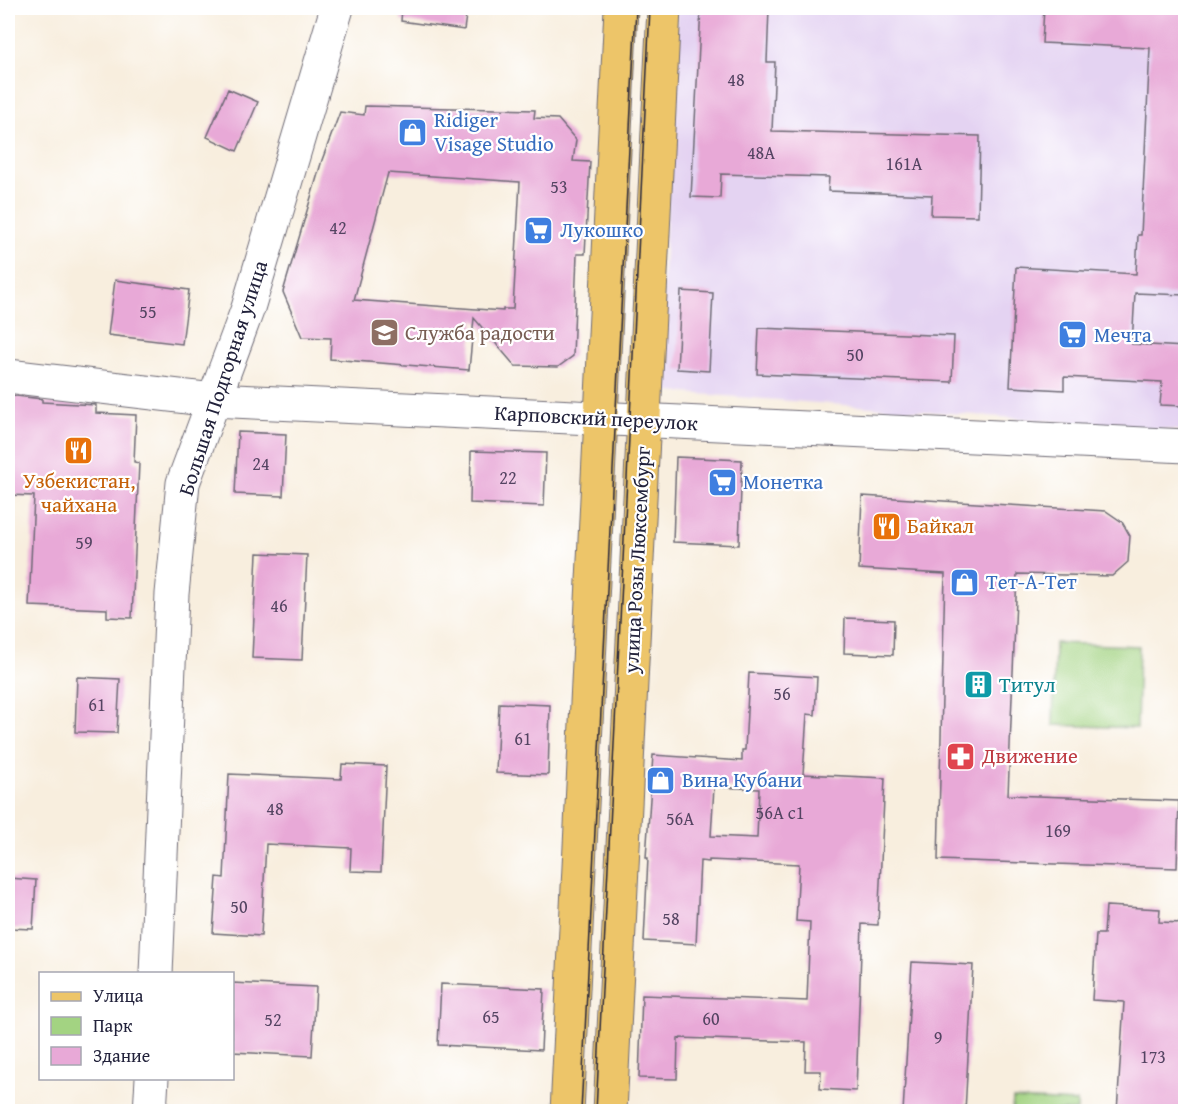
<svg xmlns="http://www.w3.org/2000/svg" width="1193" height="1119" font-family="'Gentium Book Plus',serif">
  <style>
    .built { fill: #e4d3f2 }
    .green { fill: #a3d382; stroke: #627a5e; stroke-width: 1.5 }
    .building { fill: #e8a9d7; fill-rule: evenodd }
    .lines { fill: none; stroke-linecap: round; stroke-linejoin: round }
    .minor-casing { stroke: #6d6974; stroke-width: 35 }
    .major-casing { stroke: #6d6974; stroke-width: 35 }
    .minor { stroke: #fff; stroke-width: 33 }
    .major { stroke: #edc569; stroke-width: 33 }
    .tram { stroke: #22223b; stroke-width: 1.5 }
    .labels { text-anchor: middle; stroke-width: 4.5; stroke-linejoin: round; paint-order: stroke }
    .number-label { font-size: 18px; fill: #544462 }
    .shop-label { font-size: 21px; fill: #366cbe; stroke: #fff; text-anchor: start }
    .education-label { font-size: 21px; fill: #785e54; stroke: #fff; text-anchor: start }
    .street-label { font-size: 21px; fill: #22223b; stroke: #fff }
    .food-label { font-size: 21px; fill: #c56008; stroke: #fff }
    .culture-label { font-size: 21px; fill: #0d838f; stroke: #fff; text-anchor: start }
    .health-label { font-size: 21px; fill: #be3a42; stroke: #fff; text-anchor: start }
  </style>
  <rect width="100%" height="100%" fill="#fff"/>
  <filter id="ink" filterUnits="userSpaceOnUse"><feTurbulence type="fractalNoise" baseFrequency=".0167" numOctaves="2"/><feDisplacementMap in="SourceGraphic" scale="12" xChannelSelector="R" yChannelSelector="G"/><feConvolveMatrix kernelMatrix="1 2 1 2 8 2 1 2 1" color-interpolation-filters="sRGB"/></filter>
  <filter id="wash" filterUnits="userSpaceOnUse"><feTurbulence type="fractalNoise" baseFrequency=".008" numOctaves="4" result="noise"/><feDisplacementMap in="SourceGraphic" scale="24" xChannelSelector="R" yChannelSelector="G"/><feGaussianBlur stdDeviation="1.35" result="paint"/><feColorMatrix in="noise" values="0 0 0 0 0 0 0 0 0 0 0 0 0 0 0 0 0 1.4 0 .05"/><feComposite in="paint" operator="in"/></filter>
  <g filter="url(#wash)">
    <rect width="100%" height="100%" fill="#f8eede"/>
    <path class="built" d="M677,8H1185V431L658,391Z"/>
    <path class="green" d="M1055,643L1139,646L1137,728L1053,725Z
      M1013,1099L1077,1102V1111H1012Z"/>
    <g id="blocks">
      <path class="building" d="M402,8H467L464,30L401,21Z
        M701,8H769L767,62H775L772,131L980,136L978,216L931,215L932,195L828,191L829,177L721,174L720,198L691,197Z
        M1044,8H1185V295L1135,293L1132,344L1185,347V406L1160,405L1162,382L1064,377V390L1010,387L1016,267L1136,274L1138,235H1141L1150,48L1042,43Z
        M228,89L258,102L237,151L207,137Z
        M365,106L535,110L534,118L558,119L576,140L573,161L590,162L585,254H577L573,356L558,367L515,366L474,318L469,370L330,359L331,338L302,337L283,292L322,160L340,112L364,115ZM388,173L520,182L513,309H503V311L354,300Z
        M115,280L189,290L182,344L108,335Z
        M681,291L713,293L709,371L677,369Z
        M759,328L954,336L952,382L757,374Z
        M8,395L42,399V402L96,405V413L136,415L134,462L139,463L132,618L107,617V609L29,606L34,496L8,495Z
        M238,432L286,434L283,496L235,494Z
        M471,451L546,453L544,506L470,503Z
        M676,457L742,460L739,545L673,542Z
        M862,496L1106,511L1122,522L1130,536L1128,562L1112,576L1017,574L1008,795L1179,801L1177,868L938,860L945,574L859,569Z
        M257,553L307,555L302,660L252,658Z
        M845,618L894,620L893,655L844,653Z
        M749,673L817,677L815,715L807,714L803,774L885,778L878,925L862,924L856,1091L820,1089L821,1071H805L806,1042L678,1038L677,1079L639,1078L642,995L807,1001L810,922L796,921L799,864L709,860V862L700,861L696,944L644,941L648,858H646L653,755L742,761V750H745ZM714,787L759,789L757,838L711,836Z
        M77,677L120,679L117,733L75,732Z
        M499,703L550,705L548,775L496,773Z
        M342,764L386,766L381,872L350,871L351,848L266,844L261,936L213,933L217,877L224,878L229,774L341,779Z
        M8,878L36,880L33,929L8,928Z
        M1106,906L1160,909L1159,922L1182,923L1181,950H1185V1112H1117L1124,1002L1092,1000L1096,934H1104Z
        M912,962L973,965L965,1112H903Z
        M232,983L316,987L312,1056L232,1052Z
        M441,984L544,989L541,1050L438,1045Z"/>
    </g>
  </g>
  <g filter="url(#ink)">
    <use href="#blocks" fill-opacity="0" stroke="#6d6974" stroke-width="1.5"/>
    <g class="lines">
      <defs>
        <path id="minor" d="M8,376L213,400L1186,446
          M156,974L172,594L183,483L248,308L337,8
          M150,1112L152,1078"/>
        <path id="major" d="M567,1112L621,8
          M610,1112L664,8"/>
      </defs>
      <use href="#minor" class="minor-casing"/>
      <use href="#major" class="major-casing"/>
      <use href="#minor" class="minor"/>
      <use href="#major" class="major"/>
      <path class="tram" d="M581,1112L636,8
        M596,1112L650,8"/>
    </g>
  </g>
  <defs>
    <symbol id="shop-square" viewBox="-11 -11 22 22"><rect x="-9" y="-9" width="18" height="18" rx="4" fill="#3f7fe0" stroke="#fff"/><path d="M-5-2.5h2.3a2.7 3.5 0 0 1 5.4 0H5L5.5 6h-11ZM-1.5-2.5h3a1.5 2.3 0 0 0-3 0Z" fill="#fff"/></symbol>
    <symbol id="supermarket-square" viewBox="-11 -11 22 22"><rect x="-9" y="-9" width="18" height="18" rx="4" fill="#3f7fe0" stroke="#fff"/><path d="M-6-5.5h2.5l.6 2H6L4.5 2H-2.5L-4.4-4H-6ZM-1.5 3.2a1.3 1.3 0 1 0 .1 0ZM3 3.2a1.3 1.3 0 1 0 .1 0Z" fill="#fff"/></symbol>
    <symbol id="school-square" viewBox="-11 -11 22 22"><rect x="-9" y="-9" width="18" height="18" rx="4" fill="#8d6e63" stroke="#fff"/><path d="M0-5L7-2L0 1L-7-2ZM-4 1L0 2.5L4 1V4Q0 6-4 4Z" fill="#fff"/></symbol>
    <symbol id="restaurant-square" viewBox="-11 -11 22 22"><rect x="-9" y="-9" width="18" height="18" rx="4" fill="#e8710a" stroke="#fff"/><path d="M-5-6h1v4h1v-4h1v4h1v-4h1v5L-1.5 .5V6h-2V.5L-5-1ZM5-6V6H3V1.5H1.5Q1.5-4 5-6Z" fill="#fff"/></symbol>
    <symbol id="building-square" viewBox="-11 -11 22 22"><rect x="-9" y="-9" width="18" height="18" rx="4" fill="#0f9aa8" stroke="#fff"/><path d="M-4-6H4V6H1V3H-1V6H-4ZM-2.5-4.3h1.7v1.8h-1.7ZM.8-4.3h1.7v1.8H.8ZM-2.5-1h1.7V.8h-1.7ZM.8-1h1.7V.8H.8Z" fill="#fff"/></symbol>
    <symbol id="pharmacy-square" viewBox="-11 -11 22 22"><rect x="-9" y="-9" width="18" height="18" rx="4" fill="#e0444e" stroke="#fff"/><path d="M-2-6h4v4h4v4h-4v4h-4v-4h-4v-4h4Z" fill="#fff"/></symbol>
  </defs>
  <g fill-rule="evenodd">
    <use href="#shop-square" x="396" y="116" width="33" height="33"/>
    <use href="#supermarket-square" x="522" y="214" width="33" height="33"/>
    <use href="#school-square" x="368" y="316" width="33" height="33"/>
    <use href="#supermarket-square" x="1056" y="318" width="33" height="33"/>
    <use href="#restaurant-square" x="62" y="434" width="33" height="33"/>
    <use href="#supermarket-square" x="706" y="466" width="33" height="33"/>
    <use href="#restaurant-square" x="870" y="510" width="33" height="33"/>
    <use href="#shop-square" x="948" y="566" width="33" height="33"/>
    <use href="#building-square" x="962" y="668" width="33" height="33"/>
    <use href="#pharmacy-square" x="944" y="740" width="33" height="33"/>
    <use href="#shop-square" x="644" y="764" width="33" height="33"/>
  </g>
  <g class="labels">
    <g class="number-label">
      <text x="736" y="86">48</text>
      <text x="761" y="159">48А</text>
      <text x="904" y="170">161А</text>
      <text x="559" y="193">53</text>
      <text x="338" y="234">42</text>
      <text x="148" y="318">55</text>
      <text x="855" y="361">50</text>
      <text x="261" y="470">24</text>
      <text x="508" y="484">22</text>
      <text x="84" y="549">59</text>
      <text x="279" y="612">46</text>
      <text x="782" y="700">56</text>
      <text x="97" y="711">61</text>
      <text x="523" y="745">61</text>
      <text x="275" y="815">48</text>
      <text x="780" y="819">56А с1</text>
      <text x="680" y="825">56А</text>
      <text x="1058" y="837">169</text>
      <text x="239" y="913">50</text>
      <text x="671" y="925">58</text>
      <text x="491" y="1023">65</text>
      <text x="711" y="1025">60</text>
      <text x="273" y="1026">52</text>
      <text x="938" y="1044">9</text>
      <text x="1153" y="1063">173</text>
    </g>
    <g class="shop-label">
      <text x="434" y="127">Ridiger<tspan x="434" dy="24">Visage Studio</tspan></text>
      <text x="560" y="237">Лукошко</text>
      <text x="1094" y="342">Мечта</text>
      <text x="743" y="489">Монетка</text>
      <text x="986" y="589">Тет-А-Тет</text>
      <text x="682" y="787">Вина Кубани</text>
    </g>
    <g class="education-label">
      <text x="405" y="340">Служба радости</text>
    </g>
    <g class="street-label">
      <text transform="translate(223 378) rotate(-72)" y="7">Большая Подгорная улица</text>
      <text transform="translate(596 418) rotate(3)" y="7">Карповский переулок</text>
      <text transform="translate(637 560) rotate(-87)" y="7">улица Розы Люксембург</text>
    </g>
    <g class="food-label">
      <text x="79" y="488">Узбекистан,<tspan x="79" dy="24">чайхана</tspan></text>
      <text x="907" y="533" text-anchor="start">Байкал</text>
    </g>
    <g class="culture-label">
      <text x="999" y="692">Титул</text>
    </g>
    <g class="health-label">
      <text x="982" y="763">Движение</text>
    </g>
  </g>
  <rect width="1193" height="1119" fill="none" stroke="#fff" stroke-width="30"/>
  <rect x="39" y="972" width="195" height="108" fill="#ffffff" stroke="#a7a7b1" stroke-width="1.5"/>
  <rect x="51" y="992" width="30" height="9" fill="#edc569" stroke="#a7a7b1" stroke-width="1.5"/>
  <text x="93" y="1002" font-size="18" fill="#22223b">Улица</text>
  <rect x="51" y="1017" width="30" height="18" fill="#a3d382" stroke="#a7a7b1" stroke-width="1.5"/>
  <text x="93" y="1032" font-size="18" fill="#22223b">Парк</text>
  <rect x="51" y="1047" width="30" height="18" fill="#e8a9d7" stroke="#a7a7b1" stroke-width="1.5"/>
  <text x="93" y="1062" font-size="18" fill="#22223b">Здание</text>
</svg>
